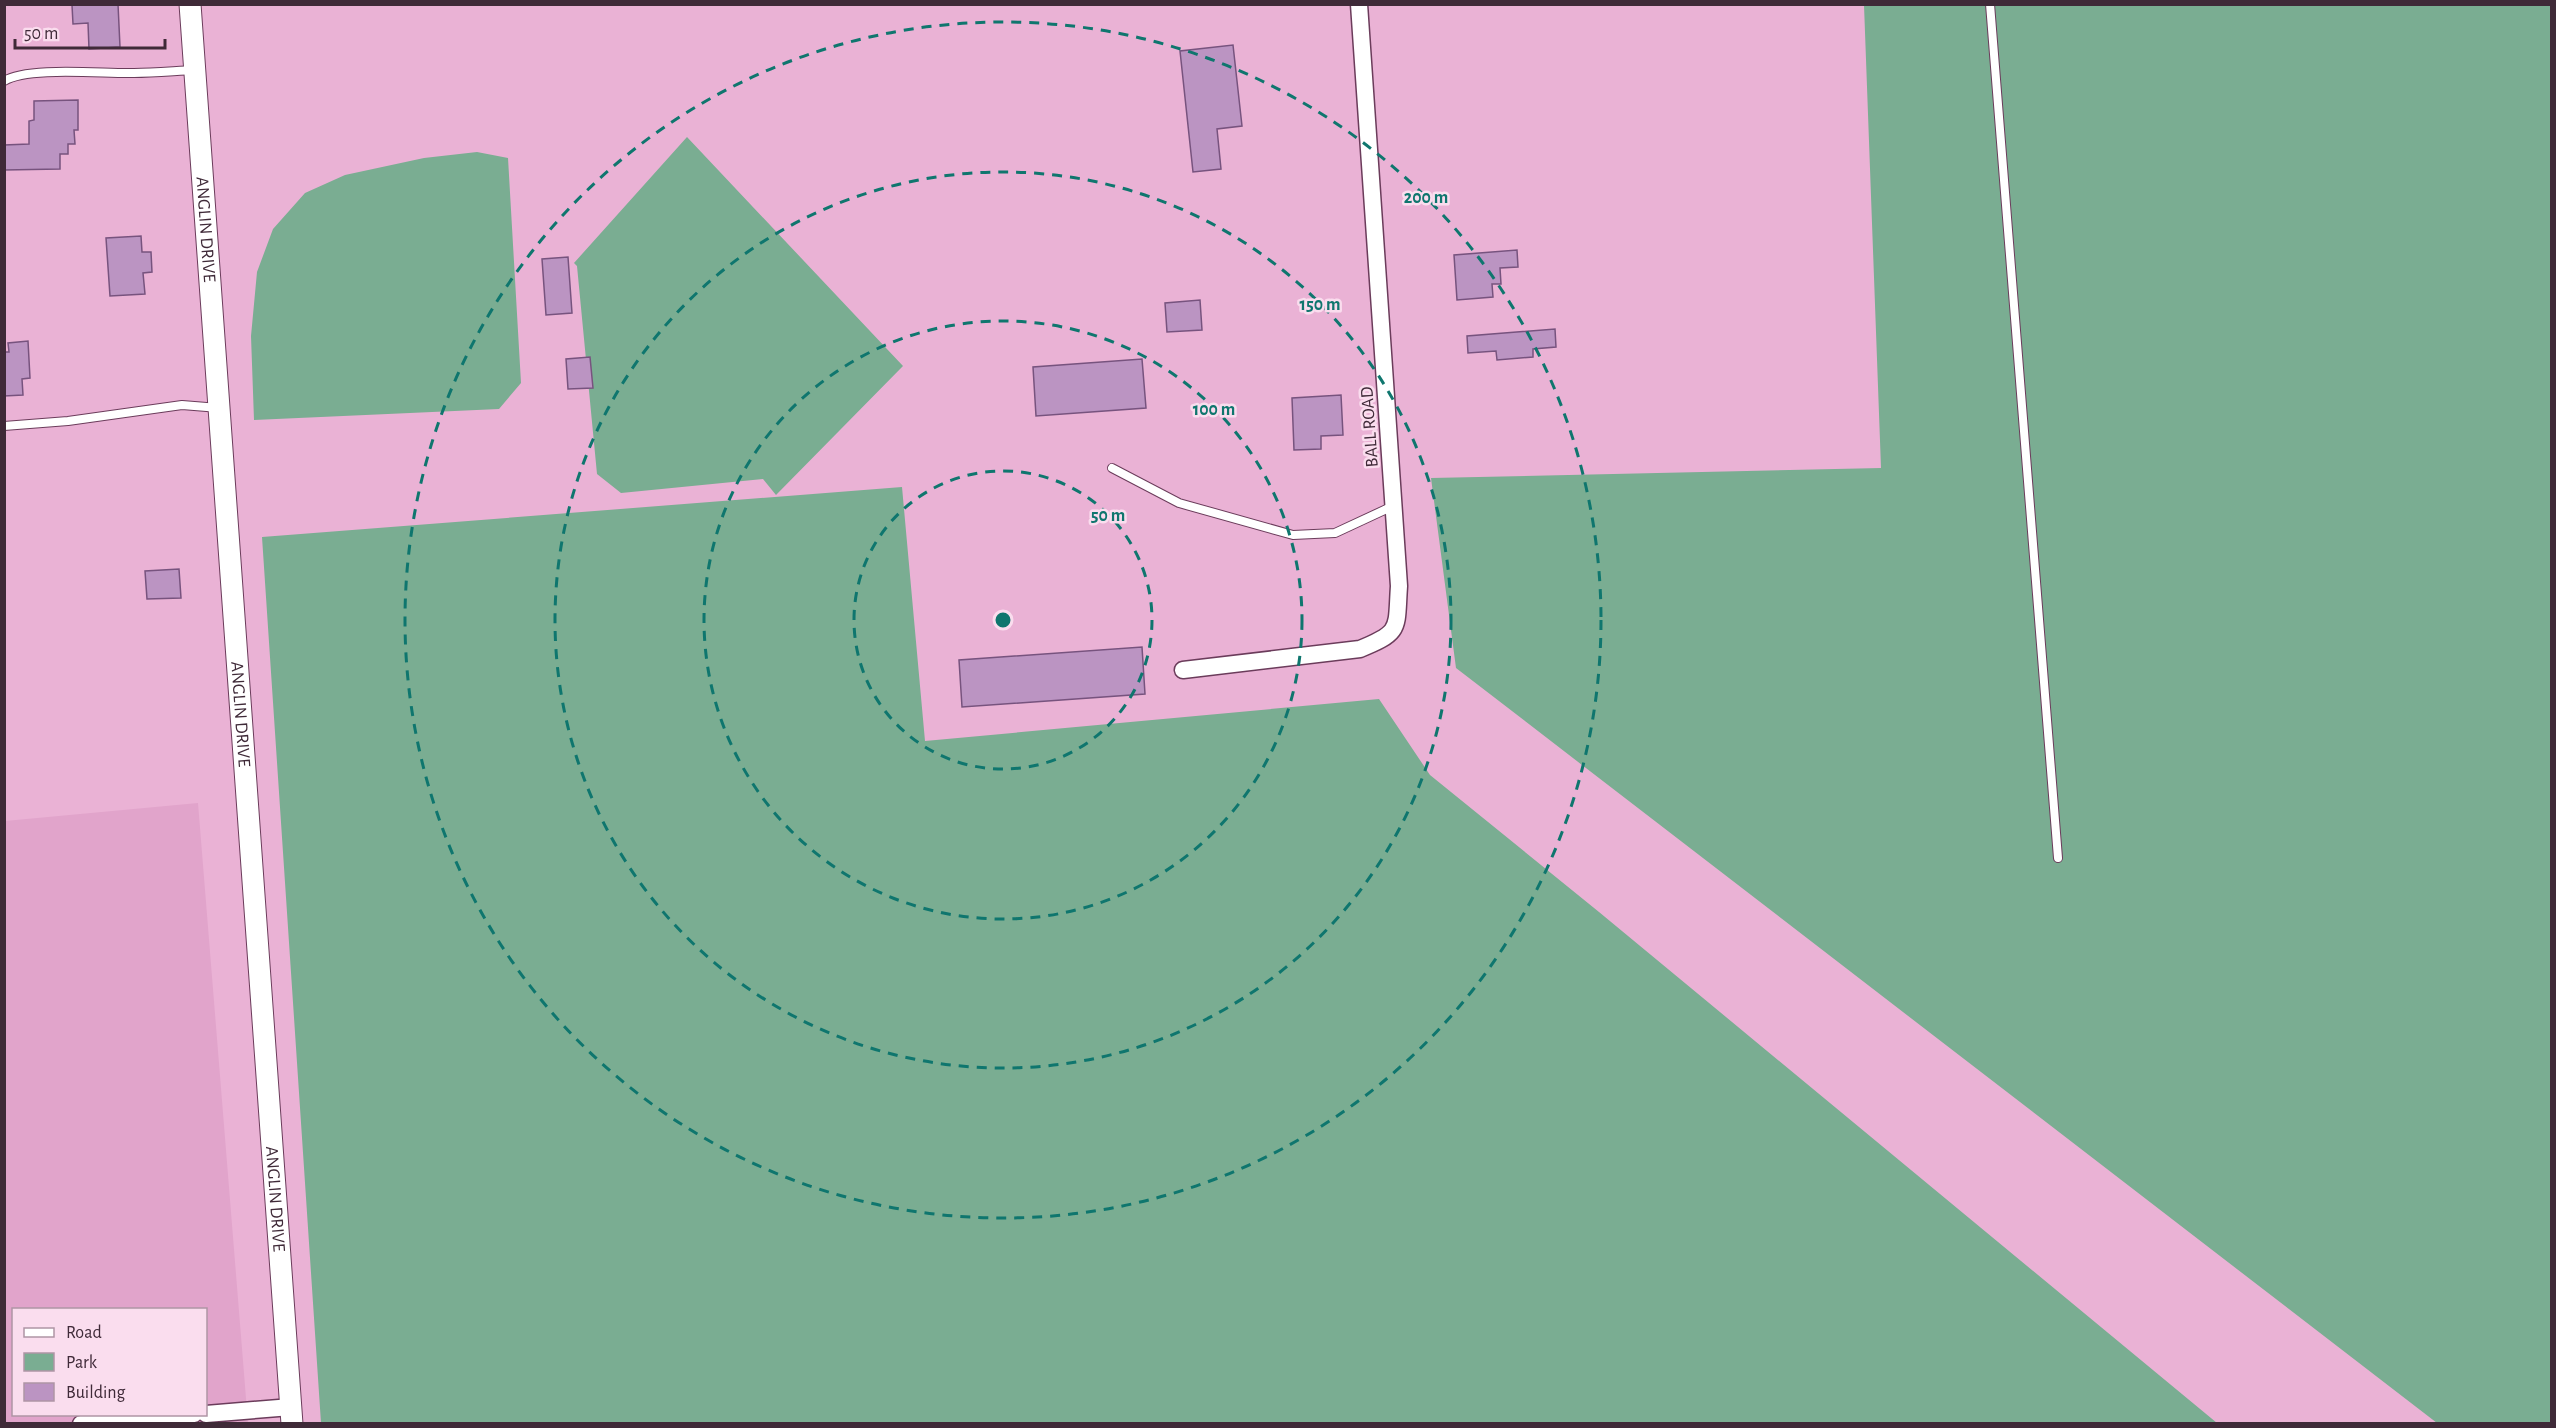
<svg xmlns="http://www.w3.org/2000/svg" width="2556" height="1428" font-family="'Alegreya Sans',sans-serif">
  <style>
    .built { fill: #e1a4cb; fill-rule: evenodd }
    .green { fill: #7aad92 }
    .building { fill: #bb94c2; stroke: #77537e; stroke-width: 1.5 }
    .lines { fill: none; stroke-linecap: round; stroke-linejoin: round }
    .service-casing { stroke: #6b3c5b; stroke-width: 10 }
    .minor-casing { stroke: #6b3c5b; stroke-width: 19 }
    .tertiary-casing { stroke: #6b3c5b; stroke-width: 23 }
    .service { stroke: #fff; stroke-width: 8 }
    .minor { stroke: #fff; stroke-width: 16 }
    .tertiary { stroke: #fff; stroke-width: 21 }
    .ring { fill: none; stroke: #0f766e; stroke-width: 3; stroke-dasharray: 10 8 }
    .labels { text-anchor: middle; stroke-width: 5; stroke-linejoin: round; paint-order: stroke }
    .street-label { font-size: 18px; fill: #3f2a38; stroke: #faddee }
    .centre { fill: #0f766e; stroke: #faddee; stroke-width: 3 }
    .ring-label { font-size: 18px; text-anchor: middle; font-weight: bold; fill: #0f766e; stroke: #faddee; stroke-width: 5; stroke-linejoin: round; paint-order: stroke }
  </style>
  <rect width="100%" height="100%" fill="#eab2d5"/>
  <path class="built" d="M198,803L248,1423L5,1424V821ZM14,1310H206V1414H14Z"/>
  <path class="green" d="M1864,5H2551V1423H2437L1456,668L1431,478L1881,468Z
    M687,137L903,366L776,495L763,479L621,493L597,474L577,266L574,263Z
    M477,152L508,158L521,383L499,409L254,420L251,336L257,272L273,229L305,193L345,175L424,158Z
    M902,487L925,741L1379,699L1430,775L1599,912L2217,1423H321L262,537Z"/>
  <path class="building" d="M118,4L120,47L89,49L88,23L73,24L72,5Z
    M1233,45L1242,126L1217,129L1221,169L1193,172L1180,51Z
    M78,100V130H74L75,144H68V154H60V169L4,170V145L29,144V121L34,120V101Z
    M141,236L142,252H151L152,272L143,273L145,294L110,296L106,238Z
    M1517,250L1518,267L1500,268L1501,284H1492L1493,297L1457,300L1454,255Z
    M568,257L572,313L546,315L542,259Z
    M1200,300L1202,330L1167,332L1165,303Z
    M1555,329L1556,347L1533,349V357L1497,360L1496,351L1468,353L1467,336Z
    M28,341L30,378L22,379L23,395L4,396V352H9L8,343Z
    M590,357L593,388L568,389L566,359Z
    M1142,359L1146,408L1036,416L1033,367Z
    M1341,395L1343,435L1321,436V449L1294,450L1292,398Z
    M179,569L181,598L147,599L145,571Z
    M1142,647L1145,694L962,707L959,660Z"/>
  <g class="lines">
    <defs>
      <path id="service" d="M1990,4L2058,858
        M4,81C28,66 104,74 134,73C154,73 174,71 195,70
        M4,426L68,421L182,405L219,408
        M1112,468L1179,503L1293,535L1335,533L1393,506"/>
      <path id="minor" d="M1183,670L1360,649C1402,632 1396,629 1399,586L1359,4
        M206,1414L291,1407
        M81,1424L194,1414"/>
      <g id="tertiary">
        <path id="s1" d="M190,4L292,1424"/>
      </g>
    </defs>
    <use href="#service" class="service-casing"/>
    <use href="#minor" class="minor-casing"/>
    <use href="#tertiary" class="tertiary-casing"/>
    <use href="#service" class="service"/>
    <use href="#minor" class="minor"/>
    <use href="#tertiary" class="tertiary"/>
  </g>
  <g class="ring">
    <circle cx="1003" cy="620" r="149"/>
    <circle cx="1003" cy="620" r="299"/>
    <circle cx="1003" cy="620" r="448"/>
    <circle cx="1003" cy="620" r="598"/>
  </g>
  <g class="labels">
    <g class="street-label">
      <text dy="6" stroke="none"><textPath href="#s1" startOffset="226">ANGLIN DRIVE</textPath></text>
      <text transform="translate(1369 427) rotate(-94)" y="6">BALL ROAD</text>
      <text dy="6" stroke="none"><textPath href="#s1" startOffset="712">ANGLIN DRIVE</textPath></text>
      <text dy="6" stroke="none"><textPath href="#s1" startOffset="1198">ANGLIN DRIVE</textPath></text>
    </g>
  </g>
  <circle cx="1003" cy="620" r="9" class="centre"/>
  <g class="ring-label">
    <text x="1426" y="203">200 m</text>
    <text x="1320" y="310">150 m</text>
    <text x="1214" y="415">100 m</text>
    <text x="1108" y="521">50 m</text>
  </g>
  <rect width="2556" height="1428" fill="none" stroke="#3f2a38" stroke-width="12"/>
  <rect x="12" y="1308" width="195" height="108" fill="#faddee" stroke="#af95a5" stroke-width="1.5"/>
  <rect x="24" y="1328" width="30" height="9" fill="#ffffff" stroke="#af95a5" stroke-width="1.5"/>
  <text x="66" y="1338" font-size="18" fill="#3f2a38">Road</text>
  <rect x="24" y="1353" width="30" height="18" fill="#7aad92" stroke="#af95a5" stroke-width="1.5"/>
  <text x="66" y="1368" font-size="18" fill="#3f2a38">Park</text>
  <rect x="24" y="1383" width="30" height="18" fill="#bb94c2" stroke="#af95a5" stroke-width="1.5"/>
  <text x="66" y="1398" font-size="18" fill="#3f2a38">Building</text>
  <path d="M15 39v9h150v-9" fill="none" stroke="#3f2a38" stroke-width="3"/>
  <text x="24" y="39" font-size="18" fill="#3f2a38" stroke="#faddee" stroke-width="4.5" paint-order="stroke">50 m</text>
</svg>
